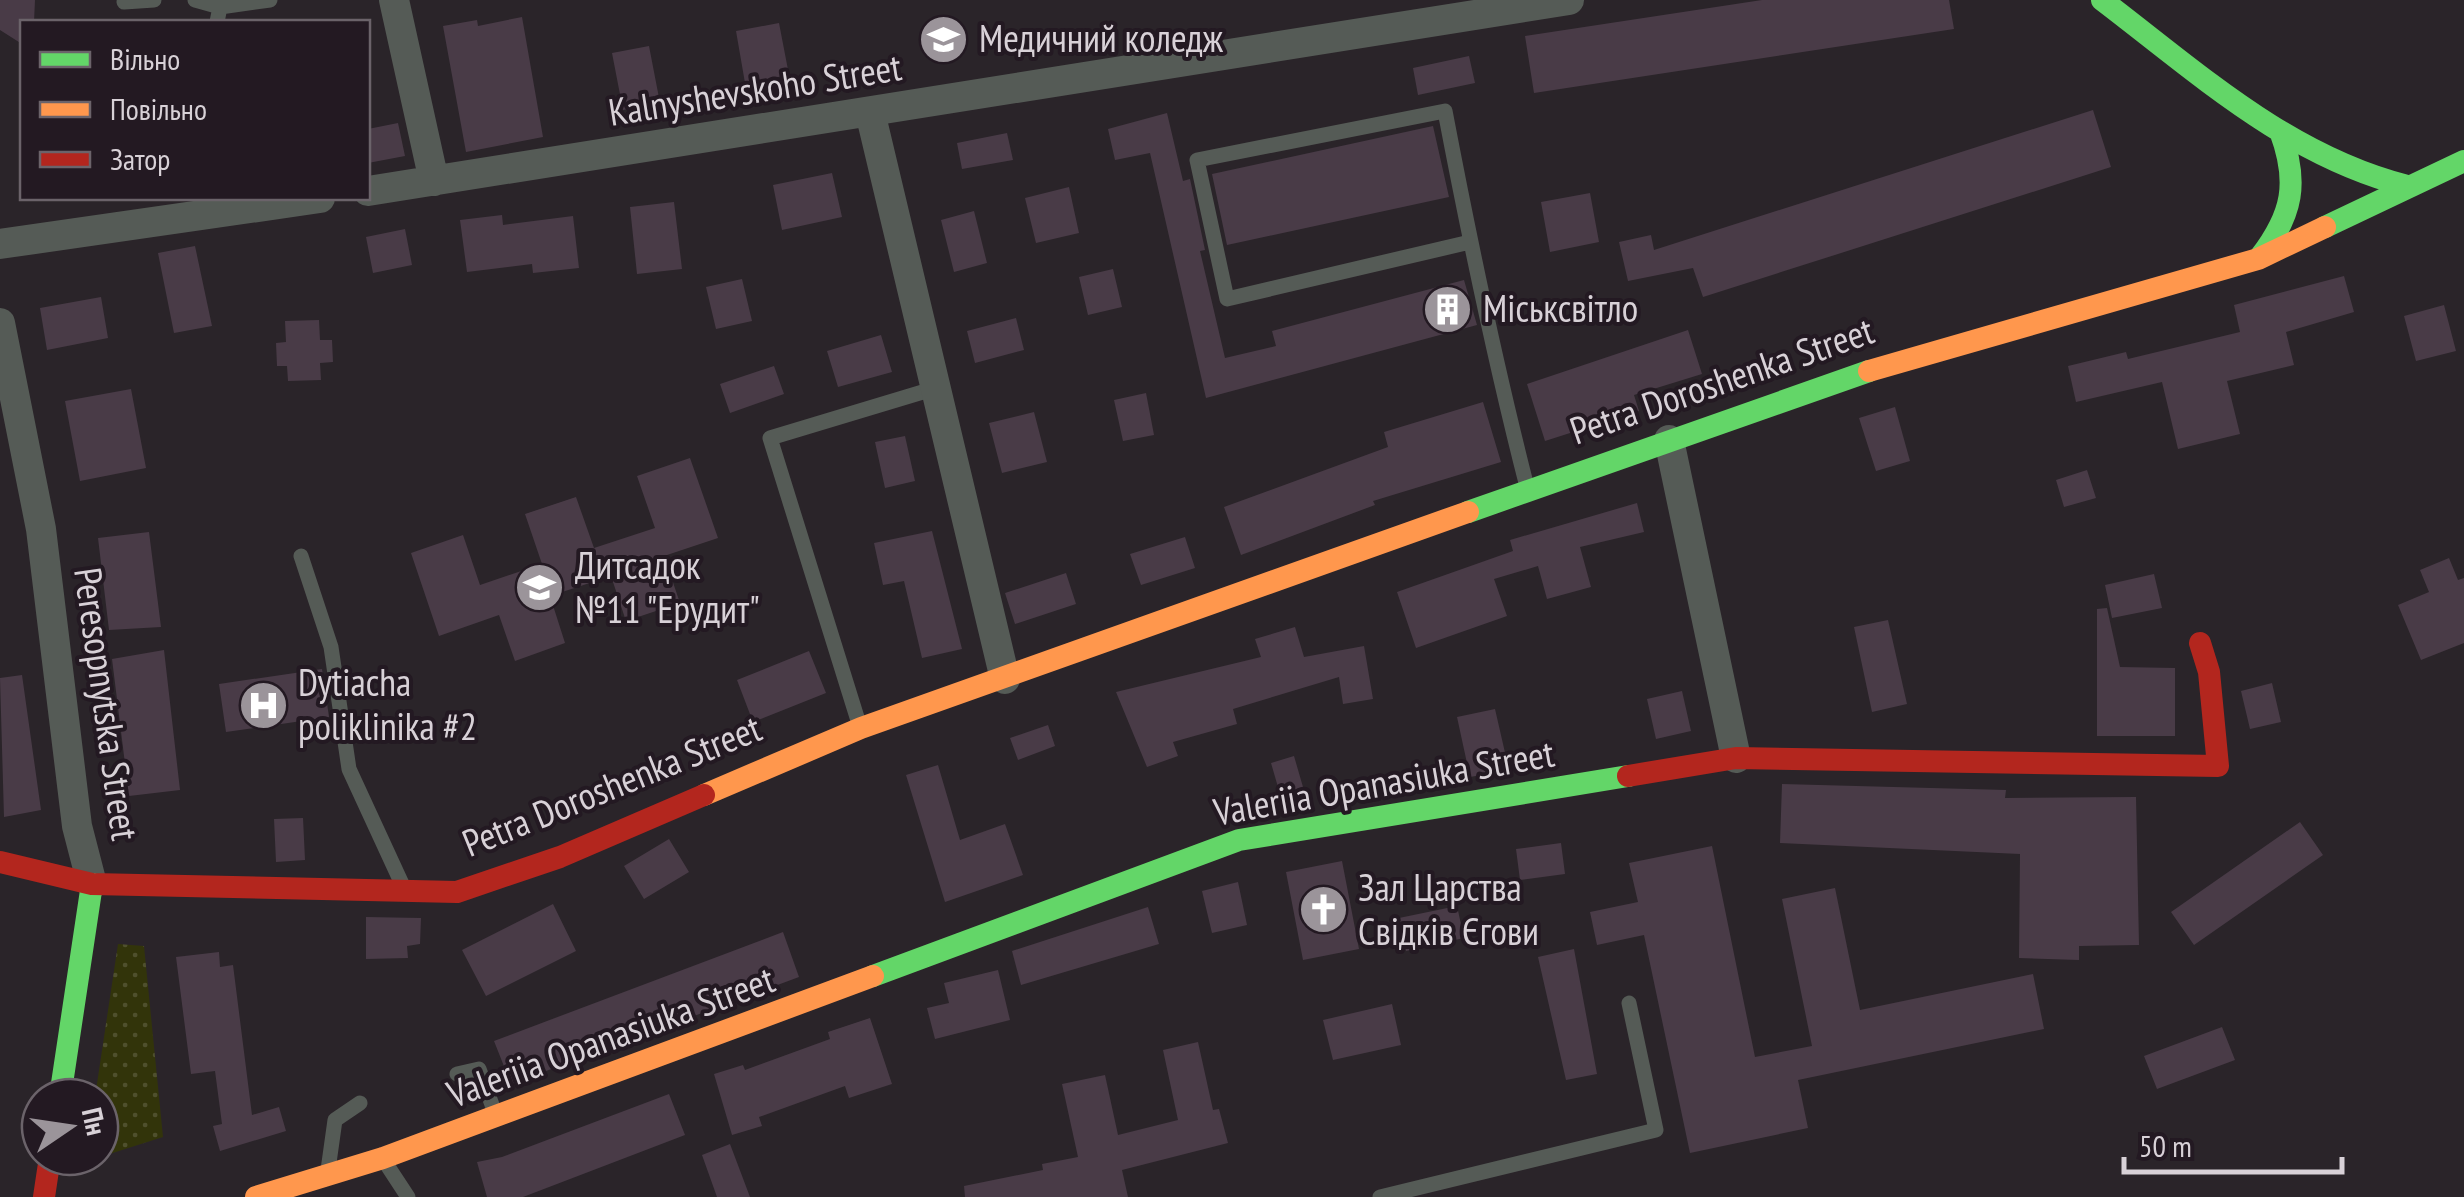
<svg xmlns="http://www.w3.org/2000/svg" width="2464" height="1197" font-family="'PT Sans Narrow',sans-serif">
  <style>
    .grass { fill: url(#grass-dots) }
    .building { fill: #493b47 }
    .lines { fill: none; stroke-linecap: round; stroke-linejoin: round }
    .lane { stroke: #555b56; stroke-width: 15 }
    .street { stroke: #555b56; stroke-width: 30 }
    .fast { stroke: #63d668; stroke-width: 22 }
    .slow { stroke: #ff974d; stroke-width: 22 }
    .jam { stroke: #b3261e; stroke-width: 22 }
    .labels { text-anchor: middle; stroke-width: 8; stroke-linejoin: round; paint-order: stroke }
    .poi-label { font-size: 38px; fill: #d8d1d7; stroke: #231922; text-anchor: start }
    .street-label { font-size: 38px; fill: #d8d1d7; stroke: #231922 }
  </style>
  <defs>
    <pattern id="grass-dots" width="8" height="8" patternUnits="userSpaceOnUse" patternTransform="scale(2.5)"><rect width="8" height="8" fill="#32340a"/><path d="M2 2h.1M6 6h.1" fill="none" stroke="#4f502d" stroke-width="1.8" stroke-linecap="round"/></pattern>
  </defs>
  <rect width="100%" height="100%" fill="#2a2429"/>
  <path class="grass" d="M118,944L144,946L163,1137L100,1157V1097H95Z"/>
  <path class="building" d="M0,0H35L34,22H22V44L0,30Z
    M1762,0H1949L1954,29L1534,93L1525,36Z
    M522,17L543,137L466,152L443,26L477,20L478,26Z
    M779,23L789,75L745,83L736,31Z
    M649,46L660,103L623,110L612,53Z
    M1469,56L1475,83L1418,95L1413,68Z
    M2093,110L2111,167L1703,297L1693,268L1628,281L1619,242L1651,235L1654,250Z
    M1167,113L1183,181L1190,179L1205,250L1200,251L1225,358L1276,346L1272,331L1464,280L1477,325L1206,398L1150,153L1115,160L1108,129Z
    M398,123L405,156L368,163V129Z
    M1433,126L1449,197L1227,245L1212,174Z
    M1007,133L1013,160L962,169L957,143Z
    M832,173L842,217L782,230L773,185Z
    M1069,187L1079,233L1036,243L1025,198Z
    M1590,193L1599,242L1550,252L1541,202Z
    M674,202L682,269L637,274L630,207Z
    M974,211L987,263L954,272L941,220Z
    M502,215L503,225L573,216L579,268L533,273L532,264L467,272L460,220Z
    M405,229L412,265L373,273L366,237Z
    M195,246L212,326L174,333L158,253Z
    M1113,269L1122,307L1088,315L1079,277Z
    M2344,276L2354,312L2286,332L2294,365L2227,381L2240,434L2178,449L2162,382L2076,402L2068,366L2126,352L2128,359L2240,332L2234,305Z
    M742,279L752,321L716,329L706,287Z
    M101,297L108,338L47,350L40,308Z
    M2444,305L2456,351L2416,361L2404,316Z
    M1016,318L1024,350L975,363L967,331Z
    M319,320L320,340H332L333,362L320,363L321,380L288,381L287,366H277L276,343L286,342L285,321Z
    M1688,330L1702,374L1634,395L1639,411L1545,441L1527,384Z
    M881,335L892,372L838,387L827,351Z
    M774,366L784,394L730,413L720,384Z
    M131,389L146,468L80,481L65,401Z
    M1146,393L1154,435L1123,441L1114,400Z
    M1483,402L1501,462L1373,501L1375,505L1241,555L1224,507L1388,447L1384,432Z
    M1895,407L1910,461L1876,471L1859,418Z
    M1034,412L1047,462L1002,473L989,423Z
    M905,436L915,481L885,488L875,442Z
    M690,458L718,538L664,556L680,603L626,621L611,576L550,596L565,643L515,661L499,615L439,636L411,553L463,535L480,585L542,564L525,514L576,497L594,548L655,528L637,476Z
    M2087,470L2096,498L2064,507L2056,480Z
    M1637,503L1644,532L1580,547L1591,587L1547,599L1538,566L1494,579L1507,616L1416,648L1397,592L1513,551L1510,540Z
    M932,531L962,649L922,658L904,581L883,585L874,543Z
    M149,532L161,627L109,630L98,538Z
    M1185,537L1195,568L1141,585L1130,554Z
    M2449,558L2458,580L2464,578V643L2421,660L2398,605L2429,592L2420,570Z
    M1066,573L1076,604L1015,624L1005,593Z
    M2154,574L2162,608L2112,618L2105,585Z
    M2107,608L2120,667L2175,668V736H2097V609Z
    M1888,620L1907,704L1872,712L1854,627Z
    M1295,627L1304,657L1364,646L1373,699L1343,704L1339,677L1233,709L1237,724L1173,742L1178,756L1147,767L1116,692L1261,657L1255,639Z
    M164,650L180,790L129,796L112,659Z
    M809,651L826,693L753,722L737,680Z
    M322,669L329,717L226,732L219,684Z
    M22,675L41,810L4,817L0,678Z
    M2272,683L2281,722L2250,729L2241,691Z
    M1682,691L1691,731L1656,739L1647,699Z
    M1495,709L1509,770L1470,777L1457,717Z
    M1048,725L1055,746L1018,760L1010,738Z
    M1294,756L1303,787L1280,794L1271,763Z
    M938,765L960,840L1005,824L1023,875L945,902L906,775Z
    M1782,784L2006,790L2005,798L2136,797L2139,945L2079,946V960L2019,958L2020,854L1780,843Z
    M303,818L305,860L276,862L274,819Z
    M2300,822L2323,855L2194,945L2171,912Z
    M669,839L689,872L644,899L624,866Z
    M1561,843L1565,874L1520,880L1516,849Z
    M1712,846L1755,1057L1812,1046L1782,899L1835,888L1860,1010L2033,974L2044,1029L1798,1080L1808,1128L1690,1153L1644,935L1597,945L1590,912L1638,902L1629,863Z
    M1342,861L1359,949L1303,960L1286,872Z
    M1238,882L1247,925L1212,933L1202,891Z
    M553,904L576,951L486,996L462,950Z
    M1457,906L1464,938L1406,951L1399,918Z
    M1148,907L1159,944L1021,985L1012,951Z
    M366,917L421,918L420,944L407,946L408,958L366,959Z
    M783,932L799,977L511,1084L494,1041Z
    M1574,949L1597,1074L1566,1080L1538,957Z
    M219,952L220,967L233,965L252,1115L279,1107L286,1131L220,1151L213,1126L222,1124L215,1071L191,1074L176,957Z
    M998,970L1010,1020L935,1039L927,1008L949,1003L944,983Z
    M1392,1004L1401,1045L1333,1060L1323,1020Z
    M870,1018L892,1084L849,1098L845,1086L759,1117L762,1126L732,1135L714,1074L743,1065L745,1070L830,1039L828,1032Z
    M2222,1027L2235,1060L2157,1089L2144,1056Z
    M1198,1042L1213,1110L1219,1109L1228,1143L1122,1170L1128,1197H965L964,1186L1043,1170L1042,1164L1078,1157L1062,1084L1105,1075L1118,1135L1178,1120L1163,1050Z
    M669,1094L685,1135L523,1197H487L477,1162L502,1157Z
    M730,1144L750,1197H717L702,1155Z"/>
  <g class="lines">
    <path class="lane" d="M195,0L220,7L217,22
      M124,2L154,0
      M220,7L270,0
      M1470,242L1227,299L1197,160L1445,111C1469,237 1495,362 1527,487
      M301,556L331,647L349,769L402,884
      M860,727L770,438L936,388
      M457,1074L479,1069L495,1113
      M385,1162L408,1197
      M328,1170L335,1120L360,1103
      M1380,1197L1656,1130L1629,1003"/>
    <path class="street" d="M394,0L434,181
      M870,112L1005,679
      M368,191L1569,0
      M0,244L320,198
      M0,323L41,529L77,826L92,884
      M1669,440L1736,758"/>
    <path class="fast" d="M2102,0C2198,73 2288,156 2407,186
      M2325,227L2464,161
      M2260,257C2293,214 2299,182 2280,131
      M1468,512L1869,371
      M873,976L1239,840L1628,776
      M60,1097L92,884"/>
    <path class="slow" d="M1869,371L2258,259L2325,227
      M704,795L861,728L1468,512
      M256,1197L383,1158L873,976"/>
    <path class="jam" d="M1628,776L1736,758L2218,766L2209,672L2200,643
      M0,862L92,884L457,892L560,857L704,795
      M44,1197L50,1157"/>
  </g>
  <defs>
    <symbol id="university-disc" viewBox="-11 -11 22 22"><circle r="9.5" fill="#9b949a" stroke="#231922"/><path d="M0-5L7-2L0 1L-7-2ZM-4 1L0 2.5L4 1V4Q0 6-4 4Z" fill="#fff"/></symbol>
    <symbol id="building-disc" viewBox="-11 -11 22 22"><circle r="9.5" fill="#9b949a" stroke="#231922"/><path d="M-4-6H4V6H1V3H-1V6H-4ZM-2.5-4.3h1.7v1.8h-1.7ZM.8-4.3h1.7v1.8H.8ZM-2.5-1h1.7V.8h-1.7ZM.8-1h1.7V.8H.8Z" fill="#fff"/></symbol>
    <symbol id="school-disc" viewBox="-11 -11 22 22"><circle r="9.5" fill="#9b949a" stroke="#231922"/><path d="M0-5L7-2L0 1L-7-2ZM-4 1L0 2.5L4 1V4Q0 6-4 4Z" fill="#fff"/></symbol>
    <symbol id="hospital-disc" viewBox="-11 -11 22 22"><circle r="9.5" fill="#9b949a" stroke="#231922"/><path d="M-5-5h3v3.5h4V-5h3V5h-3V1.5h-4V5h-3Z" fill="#fff"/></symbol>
    <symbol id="church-disc" viewBox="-11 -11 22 22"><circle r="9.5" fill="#9b949a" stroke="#231922"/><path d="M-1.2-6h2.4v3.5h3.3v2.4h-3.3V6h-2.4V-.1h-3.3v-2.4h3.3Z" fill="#fff"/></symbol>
  </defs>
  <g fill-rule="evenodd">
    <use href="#university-disc" x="916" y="12" width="55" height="55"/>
    <use href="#building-disc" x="1420" y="282" width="55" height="55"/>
    <use href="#school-disc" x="512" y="560" width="55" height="55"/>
    <use href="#hospital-disc" x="236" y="678" width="55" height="55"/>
    <use href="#church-disc" x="1296" y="882" width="55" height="55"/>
  </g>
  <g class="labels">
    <g class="poi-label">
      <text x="979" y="52">Медичний коледж</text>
      <text x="1483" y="322">Міськсвітло</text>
      <text x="575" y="579">Дитсадок<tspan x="575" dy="44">№11 "Ерудит"</tspan></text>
      <text x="298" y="696">Dytiacha<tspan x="298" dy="44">poliklinika #2</tspan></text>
      <text x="1358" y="901">Зал Царства<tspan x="1358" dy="44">Свідків Єгови</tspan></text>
    </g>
    <g class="street-label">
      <text transform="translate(755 90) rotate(-9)" y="13">Kalnyshevskoho Street</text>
      <text transform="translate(1722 381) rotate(-19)" y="13">Petra Doroshenka Street</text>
      <text transform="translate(106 704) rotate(82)" y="13">Peresopnytska Street</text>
      <text transform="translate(1384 783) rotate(-10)" y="13">Valeriia Opanasiuka Street</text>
      <text transform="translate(612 786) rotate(-22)" y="13">Petra Doroshenka Street</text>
      <text transform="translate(611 1037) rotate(-20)" y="13">Valeriia Opanasiuka Street</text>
    </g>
  </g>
  <rect x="20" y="20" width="350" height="180" fill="#231922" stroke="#6b636a" stroke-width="2.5"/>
  <rect x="40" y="52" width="50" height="15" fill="#63d668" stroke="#6b636a" stroke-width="2.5"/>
  <text x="110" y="70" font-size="30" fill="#d8d1d7">Вільно</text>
  <rect x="40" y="102" width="50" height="15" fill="#ff974d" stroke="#6b636a" stroke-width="2.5"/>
  <text x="110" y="120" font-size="30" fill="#d8d1d7">Повільно</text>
  <rect x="40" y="152" width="50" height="15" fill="#b3261e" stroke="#6b636a" stroke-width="2.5"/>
  <text x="110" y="170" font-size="30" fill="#d8d1d7">Затор</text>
  <g transform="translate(70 1127) rotate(77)"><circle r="48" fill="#231922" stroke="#6b636a" stroke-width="2.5"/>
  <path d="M0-8L18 38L0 25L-18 38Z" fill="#9b949a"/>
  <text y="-15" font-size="28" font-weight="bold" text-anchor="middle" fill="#d8d1d7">Пн</text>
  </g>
  <path d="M2124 1157v15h218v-15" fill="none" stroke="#d8d1d7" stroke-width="5"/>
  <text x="2139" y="1157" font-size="30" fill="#d8d1d7" stroke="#231922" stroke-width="8" paint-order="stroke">50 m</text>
</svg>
